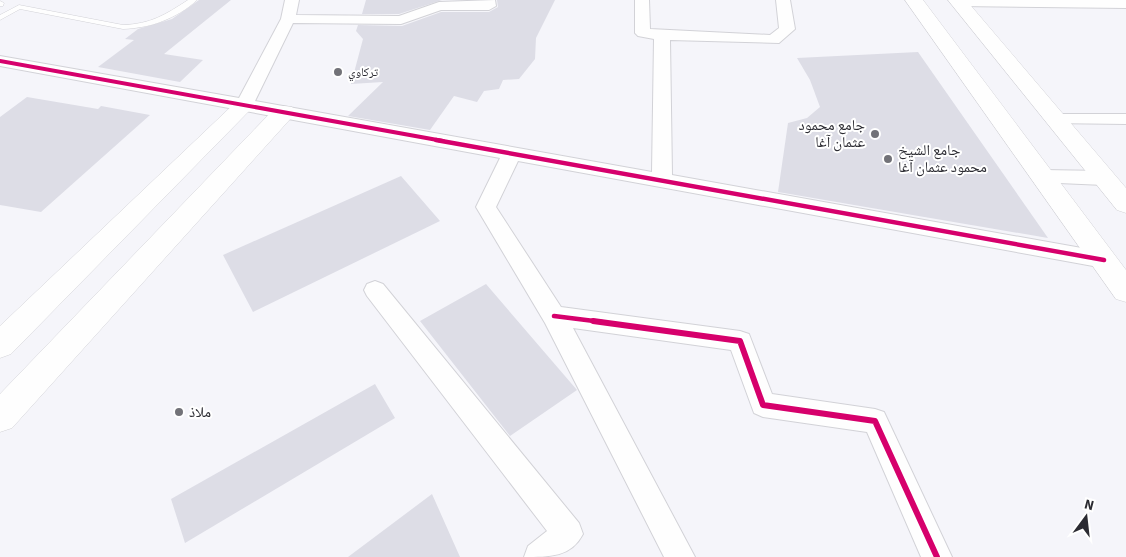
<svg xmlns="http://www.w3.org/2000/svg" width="1126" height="557" font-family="'Source Sans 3','Noto Naskh Arabic',sans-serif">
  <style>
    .building { fill: #dddde6 }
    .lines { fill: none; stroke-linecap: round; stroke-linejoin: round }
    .lane-casing { stroke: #d2d2d7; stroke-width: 1 }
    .street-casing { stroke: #d2d2d7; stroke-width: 2 }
    .secondary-casing { stroke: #d2d2d7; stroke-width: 1 }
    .primary-casing { stroke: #d2d2d7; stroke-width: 1 }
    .lane { fill: #fefefe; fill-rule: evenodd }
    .street { fill: #fefefe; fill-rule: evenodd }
    .secondary { fill: #fefefe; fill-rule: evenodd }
    .primary { fill: #fefefe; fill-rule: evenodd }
    .cycleway-far2-casing { stroke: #fff; stroke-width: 6 }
    .cycleway-far1-casing { stroke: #fff; stroke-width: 8 }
    .cycleway-casing { stroke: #fff; stroke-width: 9 }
    .cycleway-far2 { stroke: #d6006c; stroke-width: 4 }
    .cycleway-far1 { stroke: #d6006c; stroke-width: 4.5 }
    .cycleway { stroke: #d6006c; stroke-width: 6 }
    .poi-dot { fill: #727278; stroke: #fff; stroke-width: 2 }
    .labels { text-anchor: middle; stroke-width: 4; stroke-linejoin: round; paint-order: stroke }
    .far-poi-label { font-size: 12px; fill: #2b2b32; stroke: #fff; text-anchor: start }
    .poi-label { font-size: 15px; fill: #2b2b32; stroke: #fff; text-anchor: start }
  </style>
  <rect width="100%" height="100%" fill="#f5f5fa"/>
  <path class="building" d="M199,0H231L164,54L203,60L180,82L98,67L134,40L125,39L138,29L172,19Z
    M366,0H442L399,14H362Z
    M497,0H555L536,38L535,59L519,79L503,80L499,89L484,91L477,102L454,96L430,130L348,116L383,82L351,84L363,39L356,31L358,25L402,26L441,12H489L498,7Z
    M918,52L1048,238L778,192L788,123L807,118L820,107L810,80L797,58Z
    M27,97L98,109L101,106L150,115L41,212L0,205V117Z
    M401,176L440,221L253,312L223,255Z
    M486,284L577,390L510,436L420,321Z
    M375,384L395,418L185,543L171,499Z
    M432,494L460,557H348Z"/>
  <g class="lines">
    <defs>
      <path id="lane" d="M188,0H197C176,19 150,28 123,29L20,9L0,20V15L19,5L123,25C151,24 165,15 188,0Z
        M0,1L4,3L3,6H0Z"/>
      <path id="street" d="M285,0H299L296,15L399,16L439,2L495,0L496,6L489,10H441L401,24L293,23L255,101L652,172L654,39L638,36L635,33V0H649L650,29L770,35L779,28L776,0H790L795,29L779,43L670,40L672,175L1104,252L1112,254L1115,260L1112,266L1104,268L518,161L496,207L561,307L740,331L749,334L772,394L875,409L884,412L952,557H921L867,432L763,417L754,413L731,350L573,328L695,557H664L545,323L476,207L500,158L0,66V56L239,98L281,19Z
        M953,0H1126V8L959,6L954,5Z
        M1055,114H1126V124L1049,123L1046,119L1049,115Z
        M1043,170L1104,171L1111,173L1114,178L1111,183L1104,185L1036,182L1033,177L1036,172Z
        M375,281L383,284L579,523L583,534C571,557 550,557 524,557L528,546L547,531L367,296L364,290L367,284Z"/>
      <path id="secondary" d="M244,99L251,101L255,105L251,109L11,354L0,358V326L237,101Z
        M284,106L292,107L295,112L292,117L12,428L0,432V394L276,107Z"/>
      <path id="primary" d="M905,0H923L1126,270V302L1116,299Z
        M948,0H966L1126,188V213L1117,210Z"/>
    </defs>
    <use href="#lane" class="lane-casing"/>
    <use href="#street" class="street-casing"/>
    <use href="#secondary" class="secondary-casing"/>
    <use href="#primary" class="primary-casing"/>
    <use href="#lane" class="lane"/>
    <use href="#street" class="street"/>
    <use href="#secondary" class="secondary"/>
    <use href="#primary" class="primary"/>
    <defs>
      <path id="cycleway-far2" d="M0,61L443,141"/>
      <path id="cycleway-far1" d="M436,140L1104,260
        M554,316L602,322"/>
      <path id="cycleway" d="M593,321L740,341L763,405L875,421L937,557"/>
    </defs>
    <use href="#cycleway-far2" class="cycleway-far2-casing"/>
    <use href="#cycleway-far1" class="cycleway-far1-casing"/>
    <use href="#cycleway" class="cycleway-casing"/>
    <use href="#cycleway-far2" class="cycleway-far2"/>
    <use href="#cycleway-far1" class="cycleway-far1"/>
    <use href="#cycleway" class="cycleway"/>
  </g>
  <g class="poi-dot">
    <circle cx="338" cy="72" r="5"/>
    <circle cx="875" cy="134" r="5"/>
    <circle cx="888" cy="159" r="5"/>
    <circle cx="179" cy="412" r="5"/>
  </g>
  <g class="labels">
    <g class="far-poi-label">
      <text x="348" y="76">تركاوي</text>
    </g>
    <g class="poi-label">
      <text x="865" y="130" text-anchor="end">جامع محمود<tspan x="865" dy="17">عثمان آغا</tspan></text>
      <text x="898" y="155">جامع الشيخ<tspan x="898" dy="17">محمود عثمان آغا</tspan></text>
      <text x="189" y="417">ملاذ</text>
    </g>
  </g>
  <g transform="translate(1086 517) rotate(15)" stroke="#ffffff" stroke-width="4" paint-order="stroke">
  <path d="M0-4L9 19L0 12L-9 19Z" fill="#2b2b32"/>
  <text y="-8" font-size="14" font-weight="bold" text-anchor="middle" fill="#2b2b32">N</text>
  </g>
</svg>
